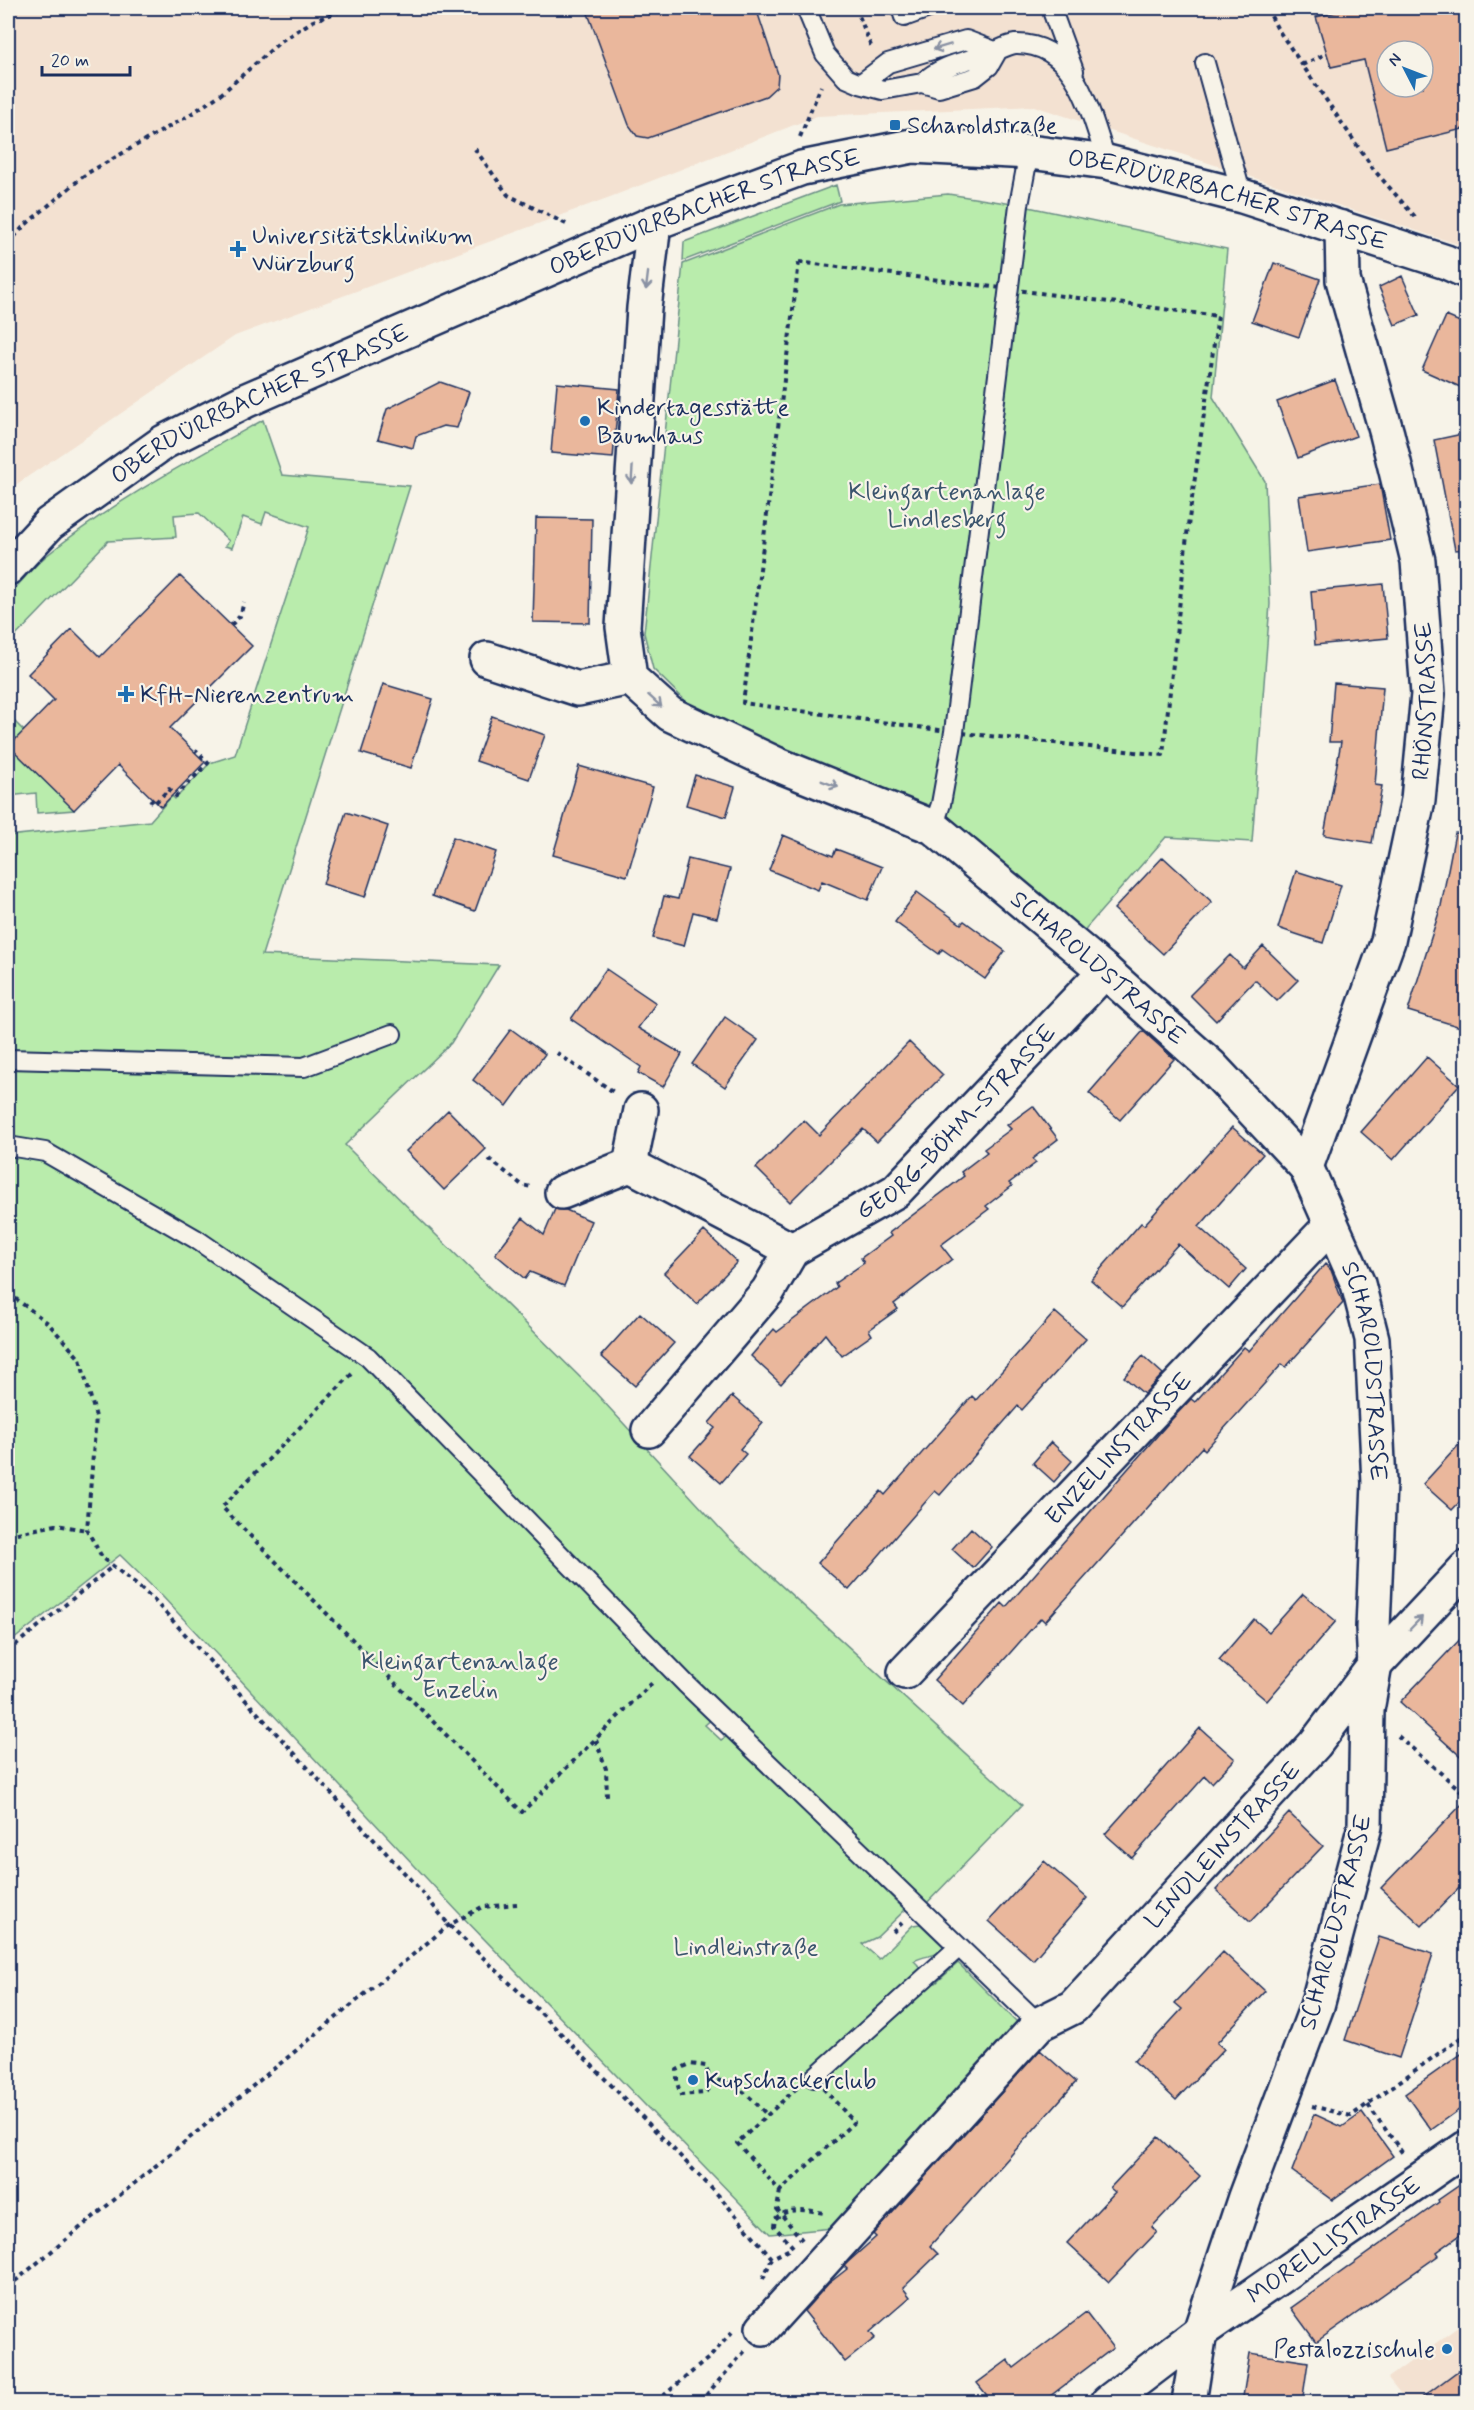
<svg xmlns="http://www.w3.org/2000/svg" width="1474" height="2410" font-family="Mynerve,sans-serif">
  <style>
    .built { fill: #f3e1d1; fill-rule: evenodd }
    .green { fill: #b9ecac; stroke: #6a8e85; stroke-width: 1.5 }
    .building { fill: #eab79c; stroke: #1b2f5e; stroke-width: 1.5; fill-rule: evenodd }
    .lines { fill: none; stroke-linecap: round; stroke-linejoin: round }
    .service-casing { stroke: #1b2f5e; stroke-width: 22 }
    .minor-casing { stroke: #1b2f5e; stroke-width: 38 }
    .tertiary-casing { stroke: #1b2f5e; stroke-width: 38 }
    .path { stroke: #1b2f5e; stroke-width: 4; stroke-dasharray: 4.5 4.5; stroke-linecap: butt }
    .service { stroke: #f7f3e8; stroke-width: 18 }
    .minor { stroke: #f7f3e8; stroke-width: 33 }
    .tertiary { stroke: #f7f3e8; stroke-width: 33 }
    .oneway { stroke: #8991a3 }
    .poi-dot { fill: #1f6fb2; stroke: #f7f3e8; stroke-width: 2 }
    .labels { text-anchor: middle; stroke-width: 4.5; stroke-linejoin: round; paint-order: stroke }
    .poi-label { font-size: 24px; fill: #1b2f5e; stroke: #f7f3e8; text-anchor: start }
    .street-label { font-size: 24px; fill: #1b2f5e; stroke: #f7f3e8 }
    .park-label { font-size: 24px; fill: #3b556e; stroke: #f7f3e8 }
  </style>
  <rect width="100%" height="100%" fill="#f7f3e8"/>
  <filter id="ink" filterUnits="userSpaceOnUse"><feTurbulence type="fractalNoise" baseFrequency=".0167" numOctaves="2"/><feDisplacementMap in="SourceGraphic" scale="12" xChannelSelector="R" yChannelSelector="G"/><feConvolveMatrix kernelMatrix="1 2 1 2 8 2 1 2 1" color-interpolation-filters="sRGB"/></filter>
  <g filter="url(#ink)">
    <path class="built" d="M8,8H1466V247L1034,106L817,116L618,194L235,336L8,490ZM1387,51H1423V87H1387Z
      M1466,2321V2402H1407L1388,2378Z"/>
    <path class="green" d="M836,185L840,201L683,261L684,242Z
      M948,194L1019,205L1227,249L1213,397L1265,481L1270,604L1252,842L1166,837L1080,935L937,813L699,714L653,669L644,633L683,264L839,204Z
      M263,420L282,475L410,486L262,955L499,965L451,1043L345,1145L591,1388L728,1537L1022,1805L926,1904L694,1677L683,1688L713,1718L705,1725L721,1740L729,1735L905,1910L877,1937L862,1944L879,1959L913,1925L920,1924L944,1947V1950C934,1957 925,1955 914,1961L936,1983L958,1963L1022,2027L833,2228L770,2234L458,1912L162,1596L120,1555L8,1644V836L150,821L172,796L175,799L210,763L235,755L309,527L266,512L262,524L243,517L232,548L225,546L229,541L199,513L174,515L176,537L108,541L8,644V596C20,583 32,568 46,556C112,502 189,461 263,420Z
      M12,719L24,731L74,810L37,813L36,793L8,796V723Z"/>
    <path class="building" d="M586,8H756L778,74L777,86L766,96L648,138L637,136L629,125Z
      M1351,8H1467V128L1386,148L1364,60L1331,67L1316,17ZM1387,51H1423V87H1387Z
      M1274,263L1320,279L1299,337L1252,321Z
      M1402,276L1419,315L1395,325L1379,287Z
      M1446,316L1467,325V390L1422,370Z
      M1335,380L1356,436L1298,458L1277,402Z
      M440,382L469,392L457,428L443,426L416,436L413,448L378,439L387,409Z
      M557,383L619,389L613,458L551,453Z
      M1467,433V549L1455,550L1434,440Z
      M1380,484L1390,540L1307,552L1299,496Z
      M536,518L592,519L590,623L533,622Z
      M180,576L252,646L170,728L205,762L161,807L118,765L74,810L9,746L54,700L28,674L72,629L100,657Z
      M1383,584L1388,638L1315,645L1311,591Z
      M1334,683L1383,687L1375,785L1382,786L1372,843L1324,835L1341,742H1329Z
      M383,684L433,699L411,768L361,753Z
      M492,716L545,735L529,779L476,761Z
      M579,766L653,787L627,876L553,855Z
      M695,775L735,787L726,817L686,805Z
      M346,812L388,826L365,897L323,884Z
      M1455,833L1467,834V1029L1408,1011L1441,906Z
      M783,835L833,856L836,849L882,867L868,900L822,881L818,890L769,870Z
      M453,837L496,852L475,911L432,896Z
      M1163,857L1212,902L1163,954L1114,909Z
      M688,859L730,869L717,918L693,912L684,946L653,938L664,896L678,899Z
      M1296,871L1341,885L1323,943L1278,928Z
      M917,892L961,924L964,921L1005,951L985,979L942,949L939,954L895,922Z
      M1263,946L1298,980L1277,1001L1255,980L1216,1021L1190,995L1230,955L1243,968Z
      M606,969L656,1003L638,1028L682,1054L663,1087L638,1073L641,1067L571,1019Z
      M725,1017L758,1040L725,1087L692,1064Z
      M511,1029L545,1054L507,1106L473,1080Z
      M1143,1031L1174,1059L1120,1120L1089,1093Z
      M909,1042L943,1075L877,1142L863,1129L790,1202L756,1168L804,1120L819,1135Z
      M1427,1057L1459,1085L1393,1160L1361,1132Z
      M1033,1106L1058,1139L1032,1159L1036,1163L1009,1183L1012,1186L986,1206L989,1209L941,1245L952,1259L894,1304L898,1309L869,1330L872,1335L842,1356L825,1334L781,1384L751,1356L774,1329L777,1332L837,1287L835,1283L864,1263L861,1258L891,1236L889,1233L964,1176L961,1172L987,1152L984,1149L1011,1129L1007,1125Z
      M448,1110L486,1149L444,1190L406,1151Z
      M1232,1127L1263,1154L1199,1227L1246,1269L1229,1289L1178,1244L1122,1307L1091,1280L1141,1223L1144,1225Z
      M555,1209L566,1210L591,1221L564,1286L530,1272L525,1279L495,1254L523,1218L544,1235Z
      M704,1231L737,1262L697,1304L664,1273Z
      M1325,1264L1331,1270L1343,1303L1286,1367L1282,1364L1205,1450L1202,1447L1045,1622L1041,1618L963,1706L934,1680L1002,1603L1006,1607L1172,1419L1191,1399L1195,1402L1244,1347L1249,1351Z
      M1055,1312L1086,1339L1022,1410L1018,1406L940,1495L935,1491L849,1590L818,1563L881,1491L885,1495L972,1396L976,1400Z
      M640,1313L674,1343L635,1386L601,1356Z
      M1143,1356L1163,1374L1144,1394L1124,1377Z
      M732,1396L763,1423L740,1449L746,1454L721,1483L690,1456L715,1428L709,1423Z
      M1467,1436V1494L1452,1510L1423,1484Z
      M1051,1442L1072,1461L1054,1482L1033,1463Z
      M971,1528L992,1547L973,1568L952,1549Z
      M1303,1594L1336,1621L1267,1701L1219,1660L1254,1619L1269,1632Z
      M1467,1632V1762L1400,1702Z
      M1200,1728L1235,1759L1212,1783L1205,1776L1132,1858L1105,1834Z
      M1467,1799V1880L1422,1926L1381,1888Z
      M1289,1813L1323,1846L1250,1922L1216,1890Z
      M1044,1861L1087,1898L1033,1960L989,1921Z
      M1379,1937L1433,1954L1399,2058L1345,2040Z
      M1223,1952L1265,1991L1217,2043L1224,2049L1176,2100L1134,2061L1182,2009L1175,2003Z
      M1040,2050L1076,2082L930,2246L938,2254L903,2288L910,2297L870,2332L875,2338L845,2362L804,2311L828,2284L847,2269L844,2266L848,2262L876,2237L873,2234Z
      M1467,2050V2104L1431,2130L1405,2094Z
      M1362,2113L1393,2156L1332,2200L1292,2171L1314,2114L1342,2127Z
      M1158,2137L1200,2176L1152,2227L1157,2232L1109,2282L1067,2243L1115,2192L1110,2188Z
      M1467,2180V2230L1437,2252L1439,2255L1316,2342L1291,2308L1439,2202L1438,2200Z
      M1086,2313L1113,2348L1041,2403H993L977,2383L1008,2360L1014,2368Z
      M1250,2353L1308,2362L1302,2403H1242Z
      M1467,2364V2403H1415Z"/>
    <g class="lines">
      <defs>
        <path id="service" d="M806,8L825,54L846,78L860,84L883,90L922,83L939,88L975,77L989,66L997,52
          M901,8L904,17L929,8
          M1051,8L1074,71
          M1205,63L1242,196
          M922,83C940,66 962,62 985,55C994,53 1006,45 1015,44C1078,42 1091,117 1107,162
          M860,84L888,63L966,40L997,52
          M933,827L941,804L954,732L1019,205L1029,152
          M8,1059L304,1067L392,1034
          M8,1146L45,1152L196,1239L368,1357L686,1684L1039,2024
          M814,2078L959,1947"/>
        <g id="minor">
          <path id="s1" d="M654,223L644,308L623,627L630,678L670,714L776,764L933,827L1105,971L1211,1066L1306,1167L1358,1284L1372,1339L1379,1483L1373,1628L1375,1665L1367,1710L1365,1826L1317,2006L1245,2197L1200,2332L1189,2402"/>
          <path d="M487,659L578,689L630,678"/>
          <path d="M630,1165L641,1110"/>
          <path id="s2" d="M1306,1167L1388,941L1418,800L1428,694L1418,561L1387,434L1343,280L1342,228"/>
          <path d="M562,1192L630,1165L792,1250"/>
          <path id="s3" d="M649,1430L768,1291L792,1250L896,1191L1105,971"/>
          <path id="s4" d="M905,1672L1331,1225"/>
          <path id="s5" d="M763,2328L1039,2024L1073,2007L1315,1744L1375,1665L1466,1568"/>
          <path id="s6" d="M1108,2402L1200,2332L1466,2148"/>
        </g>
        <g id="tertiary">
          <path id="s7" d="M8,568L49,524L164,442L247,400L654,223L802,168L912,146L1029,152L1107,162L1242,196L1446,262L1466,271"/>
        </g>
      </defs>
      <use href="#service" class="service-casing"/>
      <use href="#minor" class="minor-casing"/>
      <use href="#tertiary" class="tertiary-casing"/>
      <path class="path" d="M856,8L871,46
        M1267,8L1277,28L1374,170L1417,219
        M1302,65L1326,54
        M800,137L821,86
        M475,149L508,195L570,226
        M8,244L24,226L86,174L188,116L221,94L281,41L313,21L348,8
        M799,262L1218,316L1188,526L1163,755L954,732L743,703Z
        M231,625L240,616L244,602
        M150,799L154,804L169,789L176,796L208,763L196,750
        M557,1053L615,1093
        M489,1159L522,1185L531,1187
        M8,1293L48,1323L80,1359L96,1417L87,1530L102,1557L150,1596L422,1892L449,1925L537,2009L721,2198L772,2258L792,2248
        M352,1374L222,1507L522,1812L653,1682
        M8,1535L56,1525L87,1530
        M8,1651L113,1566
        M1398,1736L1466,1795
        M596,1740L606,1769L607,1797
        M893,1932L902,1923
        M811,2075L854,2122L780,2191L737,2143Z
        M710,2080V2088L705,2093L681,2095L677,2083V2070L690,2064L706,2066L710,2080C736,2080 751,2098 767,2115
        M1368,2105L1404,2155
        M1312,2106L1351,2116L1466,2034
        M780,2191L777,2209L802,2240
        M793,2247L774,2226L775,2219C789,2206 807,2210 824,2213
        M763,2279L772,2258
        M8,2287L449,1925L482,1907L517,1904
        M656,2402L711,2356L732,2332
        M700,2402L745,2351"/>
      <use href="#service" class="service"/>
      <use href="#minor" class="minor"/>
      <use href="#tertiary" class="tertiary"/>
    </g>
    <defs><path id="oneway-shaft" d="M-6 0H5M1.5-3L5.5 0L1.5 3" fill="none" stroke-width="1.6" stroke-linecap="round" stroke-linejoin="round" transform="scale(1.5)"/></defs>
    <g class="oneway">
      <use href="#oneway-shaft" transform="translate(942 47) rotate(163)"/>
      <use href="#oneway-shaft" transform="translate(647 281) rotate(97)"/>
      <use href="#oneway-shaft" transform="translate(632 475) rotate(94)"/>
      <use href="#oneway-shaft" transform="translate(655 701) rotate(42)"/>
      <use href="#oneway-shaft" transform="translate(830 784) rotate(21)"/>
      <use href="#oneway-shaft" transform="translate(1416 1623) rotate(-46)"/>
    </g>
  </g>
  <g class="poi-dot">
    <rect x="889" y="119" width="12" height="12" rx="3"/>
    <path d="M235 240h6v6h6v6h-6v6h-6v-6h-6v-6h6z"/>
    <circle cx="585" cy="421" r="6"/>
    <path d="M123 685h6v6h6v6h-6v6h-6v-6h-6v-6h6z"/>
    <circle cx="693" cy="2080" r="6"/>
    <circle cx="1447" cy="2349" r="6"/>
  </g>
  <g class="labels">
    <g class="poi-label">
      <text x="907" y="133">Scharoldstraße</text>
      <text x="252" y="243">Universitätsklinikum<tspan x="252" dy="28">Würzburg</tspan></text>
      <text x="597" y="415">Kindertagesstätte<tspan x="597" dy="28">Baumhaus</tspan></text>
      <text x="140" y="702">KfH-Nierenzentrum</text>
      <text x="705" y="2088">Kupschackerclub</text>
      <text x="1435" y="2357" text-anchor="end">Pestalozzischule</text>
    </g>
    <g class="street-label">
      <text dy="8" stroke="none"><textPath href="#s7" startOffset="1330">OBERDÜRRBACHER STRASSE</textPath></text>
      <text dy="8" stroke="none"><textPath href="#s7" startOffset="790">OBERDÜRRBACHER STRASSE</textPath></text>
      <text dy="8" stroke="none"><textPath href="#s7" startOffset="304">OBERDÜRRBACHER STRASSE</textPath></text>
      <text dy="8" stroke="none"><textPath href="#s2" startOffset="484">RHÖNSTRASSE</textPath></text>
      <text dy="8" stroke="none"><textPath href="#s1" startOffset="1014">SCHAROLDSTRASSE</textPath></text>
      <text dy="8" stroke="none"><textPath href="#s3" startOffset="441">GEORG-BÖHM-STRASSE</textPath></text>
      <text dy="8" stroke="none"><textPath href="#s1" startOffset="1518">SCHAROLDSTRASSE</textPath></text>
      <text dy="8" stroke="none"><textPath href="#s4" startOffset="309">ENZELINSTRASSE</textPath></text>
      <text dy="8" stroke="none"><textPath href="#s5" startOffset="669">LINDLEINSTRASSE</textPath></text>
      <text transform="translate(1335 1922) rotate(-75)" y="8">SCHAROLDSTRASSE</text>
      <text dy="8" stroke="none"><textPath href="#s6" startOffset="278">MORELLISTRASSE</textPath></text>
    </g>
    <g class="park-label">
      <text x="947" y="499">Kleingartenanlage<tspan x="947" dy="28">Lindlesberg</tspan></text>
      <text x="460" y="1669">Kleingartenanlage<tspan x="460" dy="28">Enzelin</tspan></text>
      <text x="746" y="1955">Lindleinstraße</text>
    </g>
  </g>
  <rect width="1474" height="2410" fill="none" stroke="#f7f3e8" stroke-width="30"/>
  <rect x="15" y="15" width="1444" height="2380" fill="none" stroke="#1b2f5e" stroke-width="2" filter="url(#ink)"/>
  <g transform="translate(1405 69) rotate(312)"><circle r="28" fill="#f7f3e8" stroke="#9fa5b1" stroke-width="1.5"/>
  <path d="M0-4.5L10 22L0 15L-10 22Z" fill="#1f6fb2"/>
  <text y="-9" font-size="16" font-weight="bold" text-anchor="middle" fill="#1b2f5e">N</text>
  </g>
  <path d="M42 66v9h88v-9" fill="none" stroke="#1b2f5e" stroke-width="3"/>
  <text x="51" y="66" font-size="18" fill="#1b2f5e" stroke="#f7f3e8" stroke-width="4.5" paint-order="stroke">20 m</text>
</svg>
